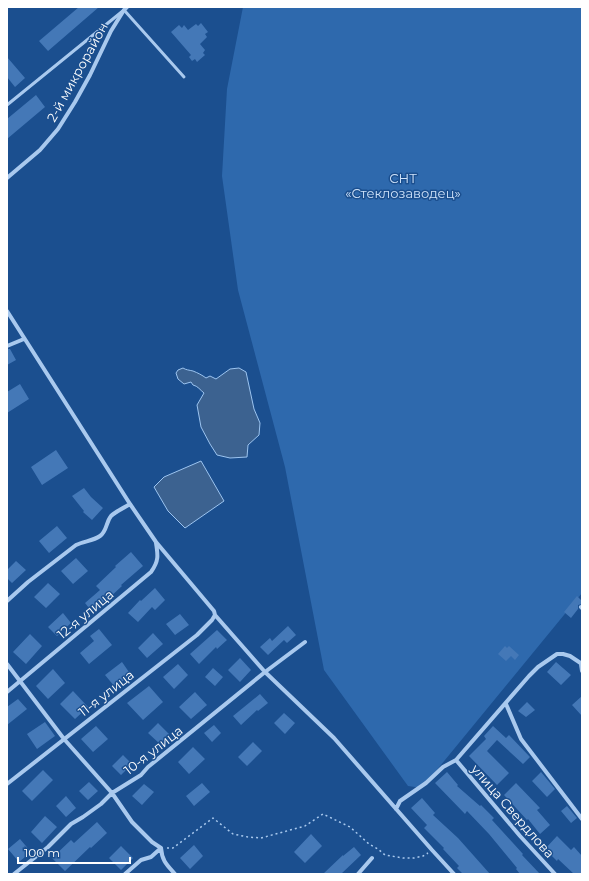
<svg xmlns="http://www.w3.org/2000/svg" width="589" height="881" font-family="Montserrat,sans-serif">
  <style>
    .green { fill: #2e69ad }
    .water { fill: #3c6290; stroke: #9cc4f0 }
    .building { fill: #4478b7 }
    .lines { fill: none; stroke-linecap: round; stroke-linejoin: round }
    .path { stroke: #a9c9ee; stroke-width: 1.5; stroke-dasharray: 2 3; stroke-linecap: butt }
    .lane { stroke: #a9c9ee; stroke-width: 3 }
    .street { stroke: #a9c9ee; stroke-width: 4 }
    .labels { text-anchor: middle; stroke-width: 3; stroke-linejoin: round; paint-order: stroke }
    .street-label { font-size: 13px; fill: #fff; stroke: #1b4f8f }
    .park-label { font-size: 13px; fill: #cfe3fa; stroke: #1b4f8f }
  </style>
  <rect width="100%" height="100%" fill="#1b4f8f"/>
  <path class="green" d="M243,7H582V593L422,788L408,786L324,670L285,467L238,290L222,176L227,89Z"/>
  <path class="water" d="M183,368C186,370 189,370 193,371C198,373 202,375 206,378L210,376L216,379L230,369L239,368L246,372L254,409L260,423L259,435L248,445L247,457L230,458L217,455L210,444L201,427L197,405L204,393C200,390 198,386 193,385L191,382L184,384L178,379L176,373L178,370Z
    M201,461L224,501L185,528L168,511L154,487L164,477Z"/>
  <path class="building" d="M79,7H99L48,51L39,41Z
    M201,23L208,32L205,34L207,37L200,44L205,50L203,53L205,55L197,62L195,59L192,61L189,57L191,55L171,32L179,25L182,28L184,25L188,30L196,24L198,26Z
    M7,57L25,78L15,87L7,77Z
    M36,95L45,107L7,139V119Z
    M7,349H10L16,360L7,365Z
    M20,384L29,399L7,413V392Z
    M56,450L68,468L42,485L31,467Z
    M84,488L91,497L103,508L92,520L83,512L84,511L72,496Z
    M57,526L67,538L49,553L39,541Z
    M131,552L143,566L121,585L122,586L93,613L85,603L100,590L96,586L116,567L115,566Z
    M76,558L88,571L73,584L61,571Z
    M16,561L26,570L12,583L7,578V570Z
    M48,583L60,594L46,608L34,597Z
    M155,588L165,600L155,610L152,607L138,622L128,613L140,600L141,601Z
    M577,596L582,601V604L578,605V609L571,618L564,612Z
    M63,613L71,623L57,636L48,627Z
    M180,614L189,625L175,635L166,624Z
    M288,626L296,635L287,643L284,640L268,655L260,647L270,638L272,641Z
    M99,629L112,645L89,664L80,653L94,641L90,636Z
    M217,630L227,640L217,649L216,647L199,664L190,654Z
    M153,633L163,644L147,658L138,648Z
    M30,634L42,646L26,664L13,652Z
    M505,646L507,648L509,646L519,655L515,660L511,656L506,661L498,654Z
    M240,658L251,670L240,682L228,670Z
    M122,662L131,675L115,687L105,675Z
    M556,662L571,675L561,685L547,672Z
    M178,664L188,675L174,689L163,677Z
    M213,668L223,677L215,686L205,677Z
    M53,669L65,683L48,699L36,686Z
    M149,686L163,702L143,720L127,703Z
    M73,691L88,707L75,719L60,704Z
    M195,692L207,705L191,719L179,707Z
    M260,694L268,703L258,711L257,710L241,725L233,716Z
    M582,696V716L572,705Z
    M18,699L27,709L7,725V707Z
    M527,702L535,710L526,717L518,711Z
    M284,713L295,723L285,734L274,723Z
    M45,722L55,736L37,749L27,734Z
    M158,723L169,734L160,744L148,733Z
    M214,725L221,733L212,742L204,733Z
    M96,726L108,739L93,752L81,739Z
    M493,726L506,738L509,735L530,757L523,764L497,740L487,751L509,773L497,785L469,756L486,739L484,736Z
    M253,742L262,751L247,766L238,757Z
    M193,747L205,759L189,774L178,762Z
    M123,755L132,764L121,775L112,766Z
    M43,770L53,780L32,801L22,791Z
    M447,772L458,785L457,786L480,806L481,805L494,818L492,820L523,854L522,855L540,874H520L516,869L517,868L489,834L467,811L465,814L435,783Z
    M541,772L555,789L547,797L532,781Z
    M89,782L98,791L88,800L79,791Z
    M202,783L210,792L194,806L186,796Z
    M516,783L540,808L537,810L550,825L540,834L528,819L527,820L504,795Z
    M144,784L154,792L142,805L132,796Z
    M66,796L76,808L66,817L56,806Z
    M422,798L435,813L433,815L458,838L490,874H463L457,868L459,866L443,849L444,848L424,828L427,825L411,808Z
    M567,806L577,818L571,823L561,811Z
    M45,816L57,827L42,843L31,832Z
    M97,822L107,833L91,848L90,847L65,871L52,858L71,840L74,843Z
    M311,834L322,846L305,863L294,852Z
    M557,836L571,850L574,847L582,856V874H574L558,859L557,861L545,849Z
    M20,839L31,852L19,862L8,849Z
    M194,845L203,856L190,869L180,858Z
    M121,846L133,858L121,870L109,858Z
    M354,847L361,855L341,874H323L343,855V856Z"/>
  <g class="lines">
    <path class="path" d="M167,848H173L213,818L233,834L248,837L261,838L305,826L323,814L350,827L369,844L378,849L385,855L403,858H414L423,856L428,853"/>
    <path class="lane" d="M7,105L124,10L184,77"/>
    <path class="street" d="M7,178L40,150L58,129L75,102L90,75L111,31L124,10L127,7
      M7,311L130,504L156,542L214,611L215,615L265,672L334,738L432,850L454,874
      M7,346L24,339
      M7,601L28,582L76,545C84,541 93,541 100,536C107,531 106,522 111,516C116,511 124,508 130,504
      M581,607L582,608
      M7,664L64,739L112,793L132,822L152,842L161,848
      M581,664L582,671
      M7,692L151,572C159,561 158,555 156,543
      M506,704L521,739L582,819
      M456,760L520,836L555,874
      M7,784L197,635L212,620L215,615
      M396,809L400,801L426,783L443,767L456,760L529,676L538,667L557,654H563L570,656L582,664
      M161,848C162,861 167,865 175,874
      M14,874L48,847L71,824L83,817L101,804L112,793L141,775L148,767L265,672L305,642
      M125,874L141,860L151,857L161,848
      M358,874L372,858"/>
  </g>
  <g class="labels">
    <g class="street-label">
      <text transform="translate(77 72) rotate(-61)" y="5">2-й микрорайон</text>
      <text transform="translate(85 614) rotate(-40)" y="5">12-я улица</text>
      <text transform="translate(106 693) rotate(-38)" y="5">11-я улица</text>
      <text transform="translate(153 750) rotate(-38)" y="5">10-я улица</text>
      <text transform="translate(513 811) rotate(49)" y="5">улица Свердлова</text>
    </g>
    <g class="park-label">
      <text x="403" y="183">СНТ<tspan x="403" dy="15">«Стеклозаводец»</tspan></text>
    </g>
  </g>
  <rect width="589" height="881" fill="none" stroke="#ffffff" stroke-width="16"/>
  <path d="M18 857v6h112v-6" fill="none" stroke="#ffffff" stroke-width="2"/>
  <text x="24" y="857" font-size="12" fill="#ffffff" stroke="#1b4f8f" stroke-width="3" paint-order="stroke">100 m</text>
</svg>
